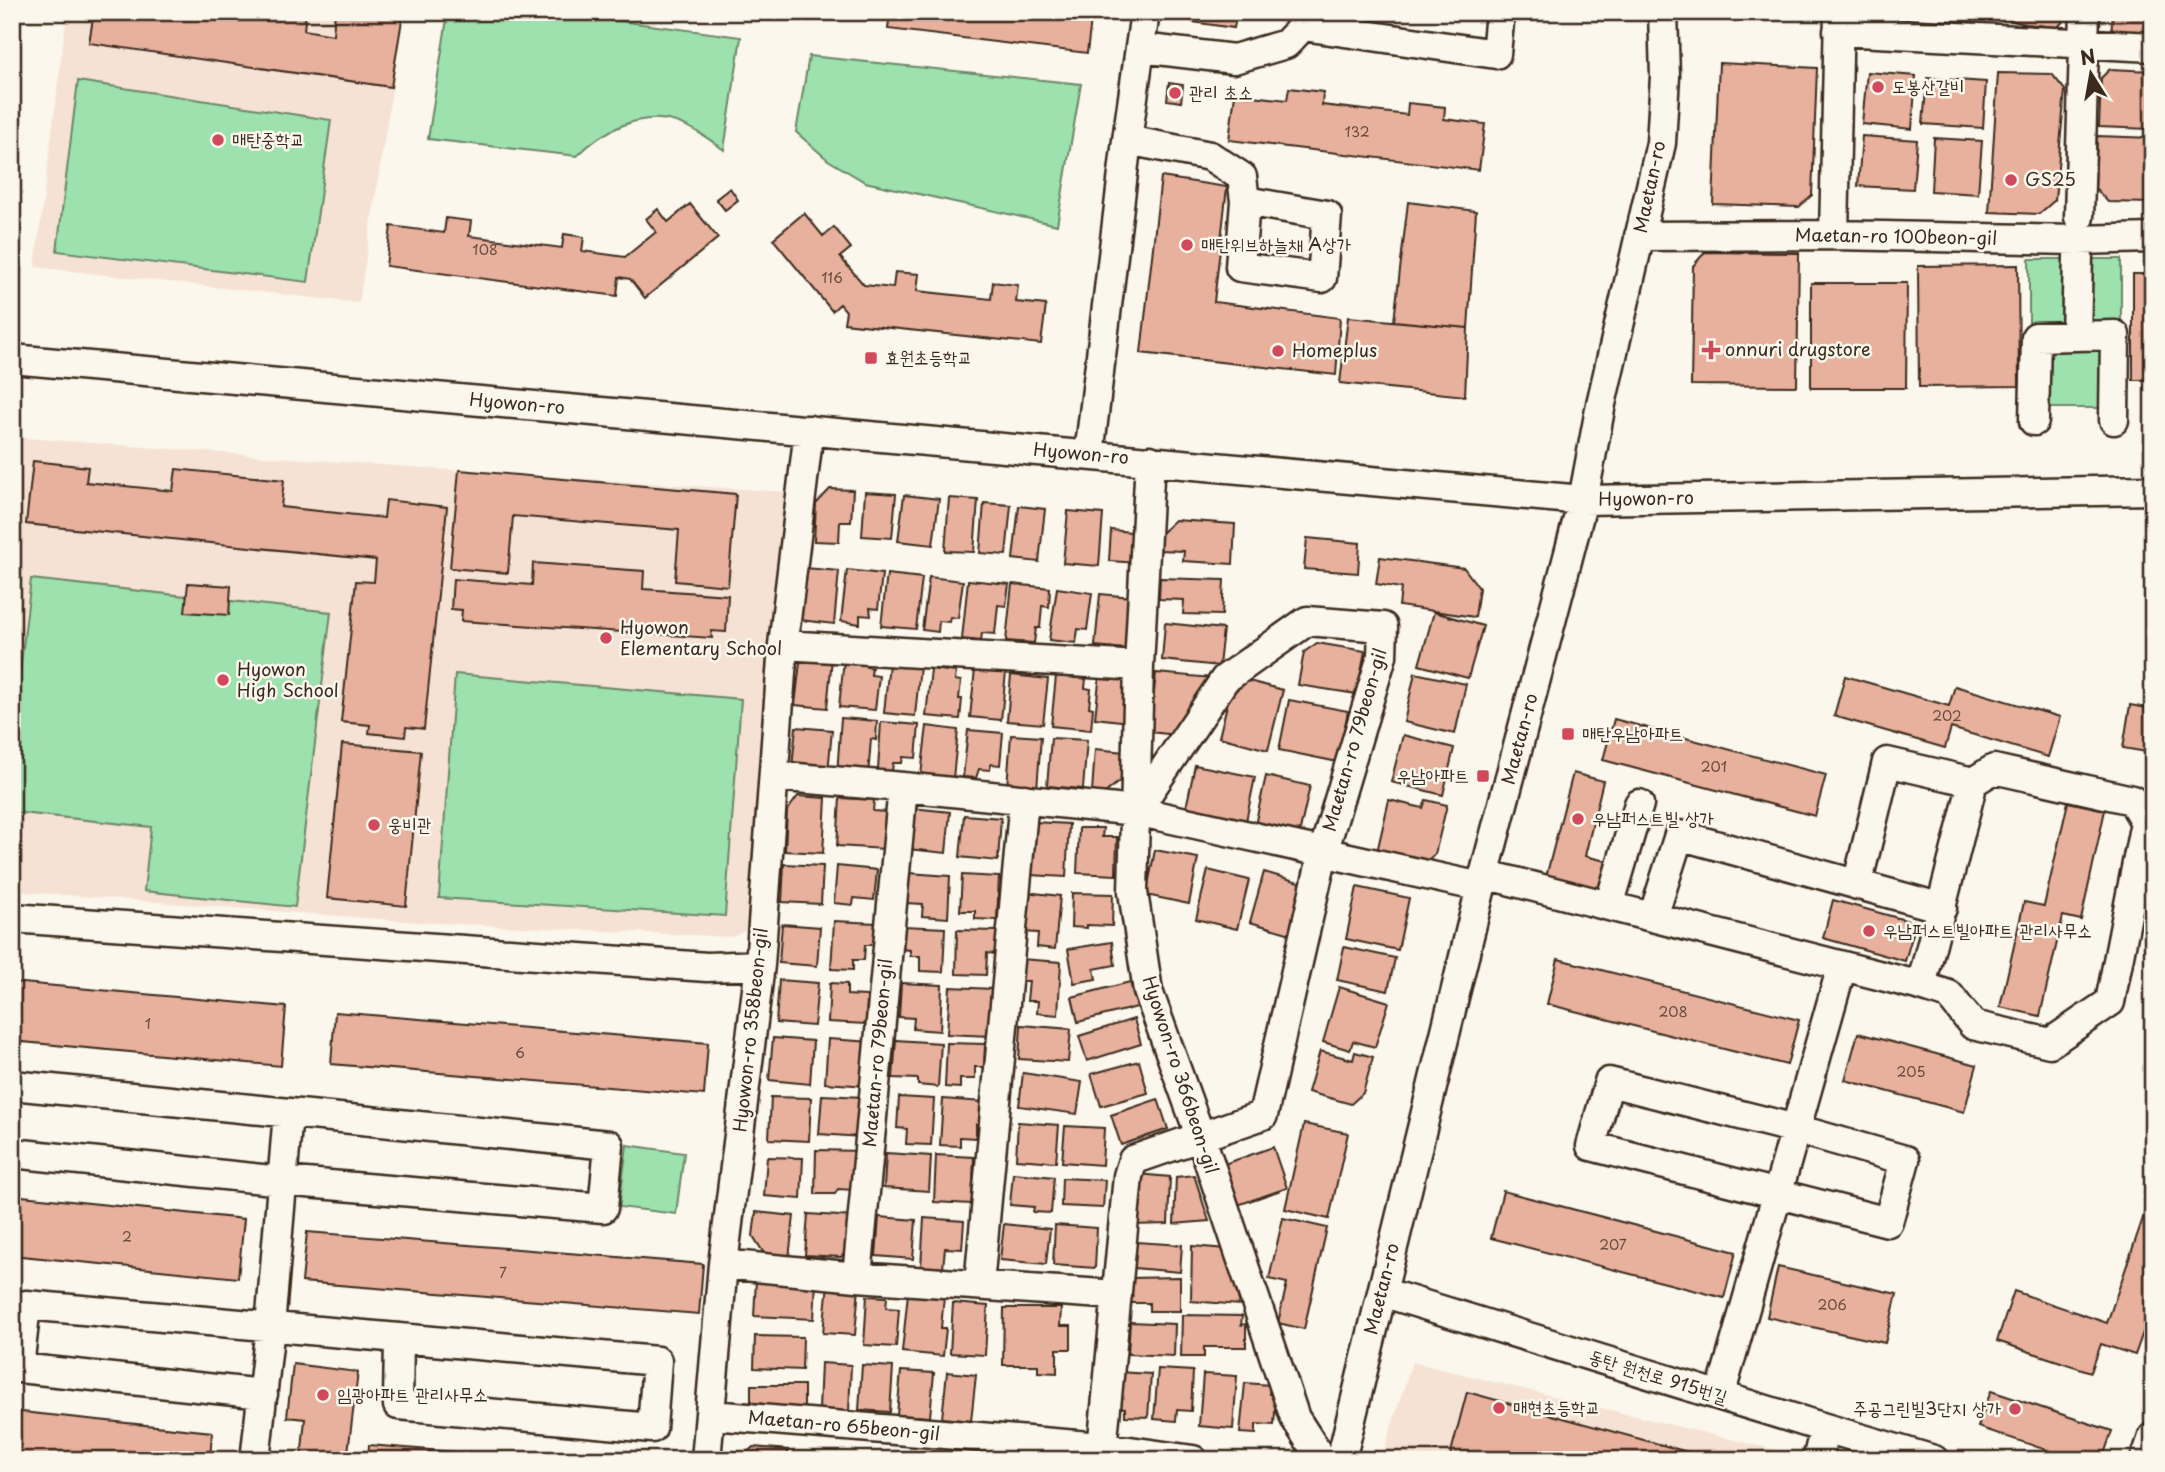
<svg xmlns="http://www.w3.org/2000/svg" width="2165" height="1472" font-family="'Playpen Sans','Poor Story',sans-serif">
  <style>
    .built { fill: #f5e2d4 }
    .green { fill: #9ce1ae; stroke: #6c8666; stroke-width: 2 }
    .building { fill: #e8b19d; stroke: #3b2a1e; stroke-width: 2 }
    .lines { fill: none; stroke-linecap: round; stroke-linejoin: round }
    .minor-casing { stroke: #3b2a1e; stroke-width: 33 }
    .minor { stroke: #fbf7ec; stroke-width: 28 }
    .poi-dot { fill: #d1495b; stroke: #fbf7ec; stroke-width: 2.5 }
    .labels { text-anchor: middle; stroke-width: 5; stroke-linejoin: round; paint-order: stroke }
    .number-label { font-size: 14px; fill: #664c3e }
    .poi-label { font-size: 18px; fill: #3b2a1e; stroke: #fbf7ec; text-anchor: start }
    .street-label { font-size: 18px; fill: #3b2a1e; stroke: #fbf7ec }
  </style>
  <rect width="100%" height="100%" fill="#fbf7ec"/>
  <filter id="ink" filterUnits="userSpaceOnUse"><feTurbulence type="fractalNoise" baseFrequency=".0143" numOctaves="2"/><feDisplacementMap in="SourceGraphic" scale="14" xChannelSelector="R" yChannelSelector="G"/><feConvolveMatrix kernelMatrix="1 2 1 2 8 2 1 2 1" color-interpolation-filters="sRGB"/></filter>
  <g filter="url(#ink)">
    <path class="built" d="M67,12H404L359,303L35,267Z
      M12,437L450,470L786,492L748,930L732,937L417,922L12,891Z
      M1412,1362L1788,1453L1786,1460H1381Z"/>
    <path class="green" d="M448,12H551L741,37L724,150C709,139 694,128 676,122C639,111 602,131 577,156L428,139Z
      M809,56L1081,84L1057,225L865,182L828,160L796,132Z
      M78,81L331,120L308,282L57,251Z
      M2029,259H2121V408H2029Z
      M31,579L331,612L295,907L144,891L151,827L12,812V740Z
      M455,674L741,699L725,916L439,898Z
      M627,1145L684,1153L676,1214L619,1207Z"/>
    <path class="building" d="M94,12H172L191,15V12H306L304,30L333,35L335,12L403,14L391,87L89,43Z
      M890,12H1092L1087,53L888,29Z
      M1194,12H1237L1234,28L1192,22Z
      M1981,12H2068L2067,17L2058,27L2025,24Z
      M2113,12H2153V36L2111,34Z
      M1719,63L1817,68L1812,195L1799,207L1713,204Z
      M2110,69L2152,71L2150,129L2099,127L2101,78Z
      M1867,72L1916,76L1912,129L1862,124Z
      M1998,73L2052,74L2065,90L2055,200L2039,214L1989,212Z
      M1927,78L1986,82L1983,128L1923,124Z
      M1169,83L1183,85L1181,102L1167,100Z
      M1289,88L1323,92L1322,105L1407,115L1408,103L1445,107L1444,119L1485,124L1479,170L1229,140L1235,94L1287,100Z
      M1862,136L1917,140L1913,189L1858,186Z
      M2097,136L2153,138L2152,203L2108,202L2095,188Z
      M1934,138L1982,141L1978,194L1931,191Z
      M1161,177L1227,187L1214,302L1340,318L1336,375L1141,353Z
      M730,188L738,200L725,210L716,199Z
      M1408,202L1476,211L1468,328L1394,321Z
      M690,204L718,238L645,298L630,279L619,277L617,296L386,266L391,226L444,233L446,218L471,221L469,236L562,248L564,234L584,237L582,251L625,257L656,232L646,219L658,209L668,222Z
      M804,213L823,236L834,227L851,248L840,257L864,285L893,288L895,272L919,274L917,291L991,299L993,282L1018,285L1016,302L1046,305L1041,344L844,323L846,311L840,304L832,311L773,239Z
      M1705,252L1799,253L1797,386L1691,385L1693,266Z
      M2018,265L2019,386L1919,387L1918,266Z
      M2133,274H2153V380H2133Z
      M1811,283H1907L1906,388H1811Z
      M1348,317L1468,328L1465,396L1340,383Z
      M33,461L88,467L86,482L173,491L176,469L284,480L281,507L384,518L386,500L447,507L424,729L406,727L405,737L369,733L370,725L341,722L356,581L374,582L376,560L26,524Z
      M459,470L736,494L728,586L675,581L679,530L513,516L508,573L450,568Z
      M830,489L853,490L851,522H840L839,542L814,541L816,504Z
      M865,492L896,494L892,538L862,536Z
      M904,495L939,499L933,545L898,541Z
      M949,498L978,500L974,552L945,551Z
      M984,503L1011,505L1006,555L980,553Z
      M1019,506L1045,509L1039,562L1013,559Z
      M1068,511L1103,514L1099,566L1063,563Z
      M1175,520L1235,524L1233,564L1183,561L1184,551L1158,550L1159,535Z
      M1111,530L1131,532L1141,545L1140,563L1109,561Z
      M1307,538L1360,543L1358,573L1304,569Z
      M1380,557L1464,568L1479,588L1475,617L1399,606L1401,588L1376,584Z
      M533,563L644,571L643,589L728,595L726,632L711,631L712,638L461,621L462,610L451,609L453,579L532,585Z
      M805,568L839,571L834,624L800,620Z
      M847,570L882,574L878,609L870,608L871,616L860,615V624L841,621Z
      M887,574L922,578L916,629L881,626Z
      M929,577L963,581L958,618L950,617L949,622L939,621L938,632L922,630Z
      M1160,578L1224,580L1222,615L1183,614L1184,600L1159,599Z
      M968,580L1009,584L1006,606L998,605L995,634L982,633L981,641L962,639Z
      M188,583L231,586L229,615L185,612Z
      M1012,584L1050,588L1049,607L1042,606L1040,628H1036L1034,643L1006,641Z
      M1057,588L1092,593L1087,630L1078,629L1076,643L1049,640Z
      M1100,594L1131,597L1126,649L1095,646Z
      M1434,612L1483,626L1468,678L1419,665Z
      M1165,623L1223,629L1219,666L1162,660Z
      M1317,643L1365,651L1357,694L1298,685L1304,652Z
      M801,654L832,658L827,708L795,705Z
      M844,659L867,662L866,667L872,668L871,675L879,676L875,710L839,707Z
      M889,663L920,666L915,716L884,713Z
      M931,669L956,672L955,680L961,681L959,699H962L960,719L926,716Z
      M975,669L1006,672L1001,720L970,717Z
      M1100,673L1134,677L1129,722L1095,718Z
      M1156,673L1213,678L1177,735L1150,732Z
      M1415,673L1466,684L1455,734L1404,722Z
      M1011,675L1048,679L1043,724L1007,721Z
      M1056,676L1086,679L1085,688L1091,689L1089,707L1093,708L1091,730L1051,726Z
      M1845,676L1949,706L1955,686L2060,717L2048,757L1951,728L1945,748L1834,716Z
      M1234,677L1283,690L1268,750L1219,737Z
      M1289,700L1348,711L1338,762L1279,750Z
      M2130,705L2153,709V753L2123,748Z
      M841,718L877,721L876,740L871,739L868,776L837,774Z
      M1614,719L1826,775L1815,816L1603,760Z
      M881,722L919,725L916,758L903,757L902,763H893L892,771L878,770Z
      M927,726L958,730L953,778L921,775Z
      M796,727L832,730L828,772L792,768Z
      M968,730L1003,733L1000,765L991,764L990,770L979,769L976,778L963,777Z
      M1011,735L1041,737L1037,789L1007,787Z
      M1403,735L1454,748L1443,795L1391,782Z
      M1051,738L1087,740L1083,789L1047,786Z
      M342,744L421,751L406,906L327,898Z
      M1095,749L1124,752L1121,780L1105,793L1092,792Z
      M1195,765L1255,777L1245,826L1186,808Z
      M1573,773L1603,781L1585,856L1606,861L1599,890L1546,877Z
      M1266,776L1310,786L1299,835L1255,825Z
      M798,796L826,798L823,853L785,851L787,811Z
      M840,798L874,800L873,811L887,812L885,849L837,846Z
      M1389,800L1423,808L1426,800L1447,805L1435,854L1424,863L1377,852Z
      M2068,802L2105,810L2081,920L2063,916L2040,1016L2000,1007L2024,902L2044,906Z
      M912,808L950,812L946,853L908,849Z
      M964,815L1001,818L998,861L960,857Z
      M1033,822L1069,824L1066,877L1030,875Z
      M1079,828H1103L1102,837H1117L1116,875L1077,873Z
      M1155,850L1198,858L1189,904L1146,895Z
      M784,864L823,866L821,904L782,902Z
      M837,866L877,870L874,900L854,898L853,905L834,903Z
      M1208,870L1249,880L1237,929L1196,919Z
      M1264,872L1299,882L1306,893L1294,935L1250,922Z
      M908,873L950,876L948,918L922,916L923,904L906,903Z
      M962,875L999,877L997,920L975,919V911H960Z
      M1357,887L1409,898L1398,950L1346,939Z
      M1025,892L1060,896L1055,949L1037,947L1038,933L1021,932Z
      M1072,893L1113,894L1112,926L1087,925V928L1071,927Z
      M1833,900L1916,923L1905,961L1823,938Z
      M834,921L876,923L874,945H865L864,960H853V970L831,969Z
      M782,924L820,927L817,966L779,963Z
      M903,926L945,928L943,972L920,971V956H910V950L902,949Z
      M957,930L997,931L996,954L987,953L986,975L956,974Z
      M1112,942L1115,965L1094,969L1096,979L1074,983L1068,949Z
      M1344,947L1395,958L1388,991L1337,980Z
      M1020,959L1061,962L1058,1015L1037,1013L1038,1001H1027L1029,981H1018Z
      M1558,959L1799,1020L1787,1065L1547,1004Z
      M779,980L818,983L814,1026L776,1023Z
      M12,982L286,1007L281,1066L12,1041Z
      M1130,982L1137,1007L1078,1022L1072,997Z
      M830,983L847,984V995L867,996L866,1024L828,1022Z
      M901,983L942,985L940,1031L913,1029L914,1018L899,1017Z
      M950,987L993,989L990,1036L947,1034Z
      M1339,987L1389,1002L1375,1047L1353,1041L1350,1050L1323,1042Z
      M335,1012L708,1043L704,1095L331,1064Z
      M1134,1019L1141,1044L1087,1061L1079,1036Z
      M1021,1025L1071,1029L1068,1062L1019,1059Z
      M1858,1033L1977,1065L1964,1112L1845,1080Z
      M773,1038L813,1041L810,1084L769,1080Z
      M828,1039L872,1042L868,1086L825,1083Z
      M896,1040L941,1043L938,1087L918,1085V1079L893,1078Z
      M947,1043L985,1044L984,1067H975V1079H960V1088L945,1087Z
      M1320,1051L1353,1060L1355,1052L1373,1057L1363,1093L1351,1104L1308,1092Z
      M1139,1061L1148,1093L1101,1106L1091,1074Z
      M1023,1073L1082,1082L1077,1114L1019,1106Z
      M822,1095L863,1097L861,1137L819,1134Z
      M771,1097L811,1098L809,1141L769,1139Z
      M899,1097L934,1099L931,1145L906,1144L907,1129L897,1128Z
      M943,1099L983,1102L982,1124H976V1138L960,1137V1146L940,1145Z
      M1158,1099L1168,1129L1121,1145L1111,1115Z
      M1018,1122L1059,1125L1056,1162L1016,1159Z
      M1304,1124L1348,1133L1329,1219L1285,1209Z
      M1065,1126L1104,1128L1102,1165L1062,1162Z
      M1273,1147L1287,1188L1235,1206L1221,1165Z
      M816,1150L862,1151L854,1190L838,1189L835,1194H815Z
      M886,1153L931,1156L929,1191L884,1188Z
      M936,1155L974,1157L972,1204L934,1202Z
      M767,1157L803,1158L801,1199L764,1196Z
      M1013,1173L1054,1177L1051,1213L1033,1212L1034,1207L1010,1205Z
      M1137,1174L1170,1177L1168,1224L1131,1225Z
      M1194,1175L1209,1221L1174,1224L1176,1177Z
      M1062,1178L1105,1180L1103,1208L1061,1206Z
      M2153,1189V1304L2135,1355L2101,1344L2091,1372L1997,1341L2014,1291L2107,1323Z
      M1503,1191L1736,1252L1724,1298L1491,1238Z
      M12,1195L244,1219L238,1278L12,1255Z
      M756,1212L794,1216L789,1258L765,1255L753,1236Z
      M808,1214L854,1217L853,1243L841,1257L805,1255Z
      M879,1217L916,1220L913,1259L876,1256Z
      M924,1218L964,1221L962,1249L945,1248L943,1268L921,1267Z
      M1283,1218L1327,1228L1304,1329L1278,1323L1287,1283L1269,1279Z
      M1004,1224L1050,1229L1046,1264L1000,1260Z
      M1055,1225L1097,1228L1095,1268L1053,1265Z
      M307,1232L703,1264L699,1314L302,1282Z
      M1136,1242L1182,1245L1180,1272L1134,1268Z
      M1192,1246L1226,1249L1240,1305L1191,1301Z
      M1778,1267L1897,1294L1885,1343L1767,1317Z
      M1180,1277V1311H1149V1303H1129V1278Z
      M756,1280L816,1282L814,1319L754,1316Z
      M828,1283L859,1287L855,1335L823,1333Z
      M908,1293L944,1297L941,1328H946L943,1356L902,1352Z
      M867,1296L887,1297L886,1308L899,1309L896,1347L864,1345Z
      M953,1303L988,1306L985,1355L950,1353Z
      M1004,1308H1061L1060,1326H1071V1349H1057V1373L1038,1372V1365H1003Z
      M1182,1315L1242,1316L1241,1325L1246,1324V1347H1204V1357H1181Z
      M1130,1322L1175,1324L1174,1356L1128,1354Z
      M755,1336L803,1337L802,1370L754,1368Z
      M821,1363L851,1365L849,1412L819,1410Z
      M293,1364L358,1372L347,1460H301L305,1419L287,1417Z
      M862,1365L893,1367L890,1412L859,1410Z
      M1158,1369L1193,1371L1191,1411L1177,1410L1176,1421L1154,1419Z
      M901,1371L934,1373L930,1417L897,1415Z
      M947,1372L976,1375L971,1421L942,1418Z
      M1117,1372L1151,1374L1148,1417L1125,1416V1408L1114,1407Z
      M1203,1374L1237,1376L1233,1429L1199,1426Z
      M1245,1383L1270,1385L1269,1394L1276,1398L1274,1425L1256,1424V1434L1240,1433Z
      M751,1385H804V1409H751Z
      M1991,1391L2112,1431L2102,1460H2076L1978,1427Z
      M1467,1392L1699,1455L1698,1460H1449Z
      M12,1411L212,1432L210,1460H12Z
      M369,1445L553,1460H368Z
      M753,1447L788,1450L787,1460H739Z"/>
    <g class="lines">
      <defs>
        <path id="minor" d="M1303,26L1496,54L1500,12
          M1838,31L2153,47
          M1141,48L1234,59L1286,44L1303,26L1304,12
          M1127,140L1210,156L1242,177L1245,201L1240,267L1322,278L1327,215L1245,201
          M2079,217L2085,12
          M1834,235L1839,12
          M1639,236L1834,235L2078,240L2153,238
          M2076,336L2078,256
          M12,359L1583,500L2153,490
          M2034,421L2036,337L2115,335L2114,420
          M1089,455L1127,140L1145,12
          M1150,460L1139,666L1133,892L1148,991L1201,1138L1295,1418L1322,1460
          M783,645L1139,666
          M774,776L903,787L1136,811L1481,887
          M1484,874L1921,986L1949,995L1973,1025L2050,1043L2110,1002L2145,822L2132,800L1994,769L1973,782L1921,986
          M1857,885L1887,762L1973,782
          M1609,906L1639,804
          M1653,917L1679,835L1942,908
          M12,918L707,967L760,965
          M1609,1082L1796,1129L1905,1160L1888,1222L1591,1146Z
          M12,1085L609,1145L603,1208L282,1181L12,1153
          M723,1264L857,1277L1117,1295
          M857,1277L903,787
          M979,1285L1024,799
          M1382,1292L1825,1428L1934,1460
          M263,1394L19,1368L26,1305L399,1338L398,1405L652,1428L657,1361L399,1338
          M1720,1396L1842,966
          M712,1415L1102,1447L1193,1460
          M255,1460L270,1327L288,1113
          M706,1460L723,1264L760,965L783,645L809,430
          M1101,1460L1128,1176L1133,1160L1263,1115L1323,853L1382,656L1383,627L1307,621L1225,679L1136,811
          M1341,1460L1481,887L1583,500L1601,404L1661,143L1665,76L1663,12
          M1817,1460L1825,1428
          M2145,1460L2153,1437"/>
      </defs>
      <use href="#minor" class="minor-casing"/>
      <use href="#minor" class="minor"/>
    </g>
  </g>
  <g class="poi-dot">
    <circle cx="1878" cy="87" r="7"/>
    <circle cx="1175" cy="93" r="7"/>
    <circle cx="218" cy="140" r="7"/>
    <circle cx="2011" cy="180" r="7"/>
    <circle cx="1187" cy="245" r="7"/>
    <path d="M1707.5 339.5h7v7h7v7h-7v7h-7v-7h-7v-7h7z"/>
    <circle cx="1278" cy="351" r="7"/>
    <rect x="864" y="351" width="14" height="14" rx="3.5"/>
    <circle cx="606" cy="638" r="7"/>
    <circle cx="223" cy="680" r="7"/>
    <rect x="1561" y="727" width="14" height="14" rx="3.5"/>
    <rect x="1476" y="769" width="14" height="14" rx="3.5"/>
    <circle cx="1578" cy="819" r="7"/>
    <circle cx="374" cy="825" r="7"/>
    <circle cx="1869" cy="931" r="7"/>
    <circle cx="323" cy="1395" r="7"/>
    <circle cx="1499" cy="1408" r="7"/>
    <circle cx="2015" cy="1409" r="7"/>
  </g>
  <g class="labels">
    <g class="number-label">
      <text x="1357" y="137">132</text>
      <text x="485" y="255">108</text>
      <text x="832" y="283">116</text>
      <text x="1947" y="721">202</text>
      <text x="1714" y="772">201</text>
      <text x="1673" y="1017">208</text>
      <text x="148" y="1029">1</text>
      <text x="520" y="1058">6</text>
      <text x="1911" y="1077">205</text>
      <text x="127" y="1242">2</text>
      <text x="1613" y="1250">207</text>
      <text x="503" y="1278">7</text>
      <text x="1832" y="1310">206</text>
    </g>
    <g class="poi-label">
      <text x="1892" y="93">도봉산갈비</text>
      <text x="1189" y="99">관리 초소</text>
      <text x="232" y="146">매탄중학교</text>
      <text x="2025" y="186">GS25</text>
      <text x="1201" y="251">매탄위브하늘채 A상가</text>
      <text x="1725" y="356">onnuri drugstore</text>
      <text x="1292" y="357">Homeplus</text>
      <text x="885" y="364">효원초등학교</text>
      <text x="620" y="634">Hyowon<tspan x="620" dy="21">Elementary School</tspan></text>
      <text x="237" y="676">Hyowon<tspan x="237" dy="21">High School</tspan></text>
      <text x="1582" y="740">매탄우남아파트</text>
      <text x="1469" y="782" text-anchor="end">우남아파트</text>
      <text x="1592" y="825">우남퍼스트빌 상가</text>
      <text x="388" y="831">웅비관</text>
      <text x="1883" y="937">우남퍼스트빌아파트 관리사무소</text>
      <text x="337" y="1401">임광아파트 관리사무소</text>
      <text x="1513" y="1414">매현초등학교</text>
      <text x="2001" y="1415" text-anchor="end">주공그린빌3단지 상가</text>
    </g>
    <g class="street-label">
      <text transform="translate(1650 187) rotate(-78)" y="6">Maetan-ro</text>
      <text transform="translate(1896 237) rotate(1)" y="6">Maetan-ro 100beon-gil</text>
      <text transform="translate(517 404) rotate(5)" y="6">Hyowon-ro</text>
      <text transform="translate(1081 454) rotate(5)" y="6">Hyowon-ro</text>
      <text transform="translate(1646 499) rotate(-1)" y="6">Hyowon-ro</text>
      <text transform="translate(1520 739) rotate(-75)" y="6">Maetan-ro</text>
      <text transform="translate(1355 740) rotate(-74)" y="6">Maetan-ro 79beon-gil</text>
      <text transform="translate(751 1030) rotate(-84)" y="6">Hyowon-ro 358beon-gil</text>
      <text transform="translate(878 1053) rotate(-85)" y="6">Maetan-ro 79beon-gil</text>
      <text transform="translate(1180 1075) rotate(72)" y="6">Hyowon-ro 366beon-gil</text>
      <text transform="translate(1382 1289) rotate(-76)" y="6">Maetan-ro</text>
      <text transform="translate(1658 1377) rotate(17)" y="6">동탄 원천로 915번길</text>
      <text transform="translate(844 1426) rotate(5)" y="6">Maetan-ro 65beon-gil</text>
    </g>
  </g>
  <rect width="2165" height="1472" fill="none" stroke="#fbf7ec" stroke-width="42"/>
  <rect x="21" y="21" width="2123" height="1430" fill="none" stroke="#3b2a1e" stroke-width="2.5" filter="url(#ink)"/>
  <g transform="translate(2091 74) rotate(349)" stroke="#fbf7ec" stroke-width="5" paint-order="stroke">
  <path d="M0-5L12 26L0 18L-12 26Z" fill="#3b2a1e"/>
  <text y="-10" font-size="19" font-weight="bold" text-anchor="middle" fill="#3b2a1e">N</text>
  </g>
</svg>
